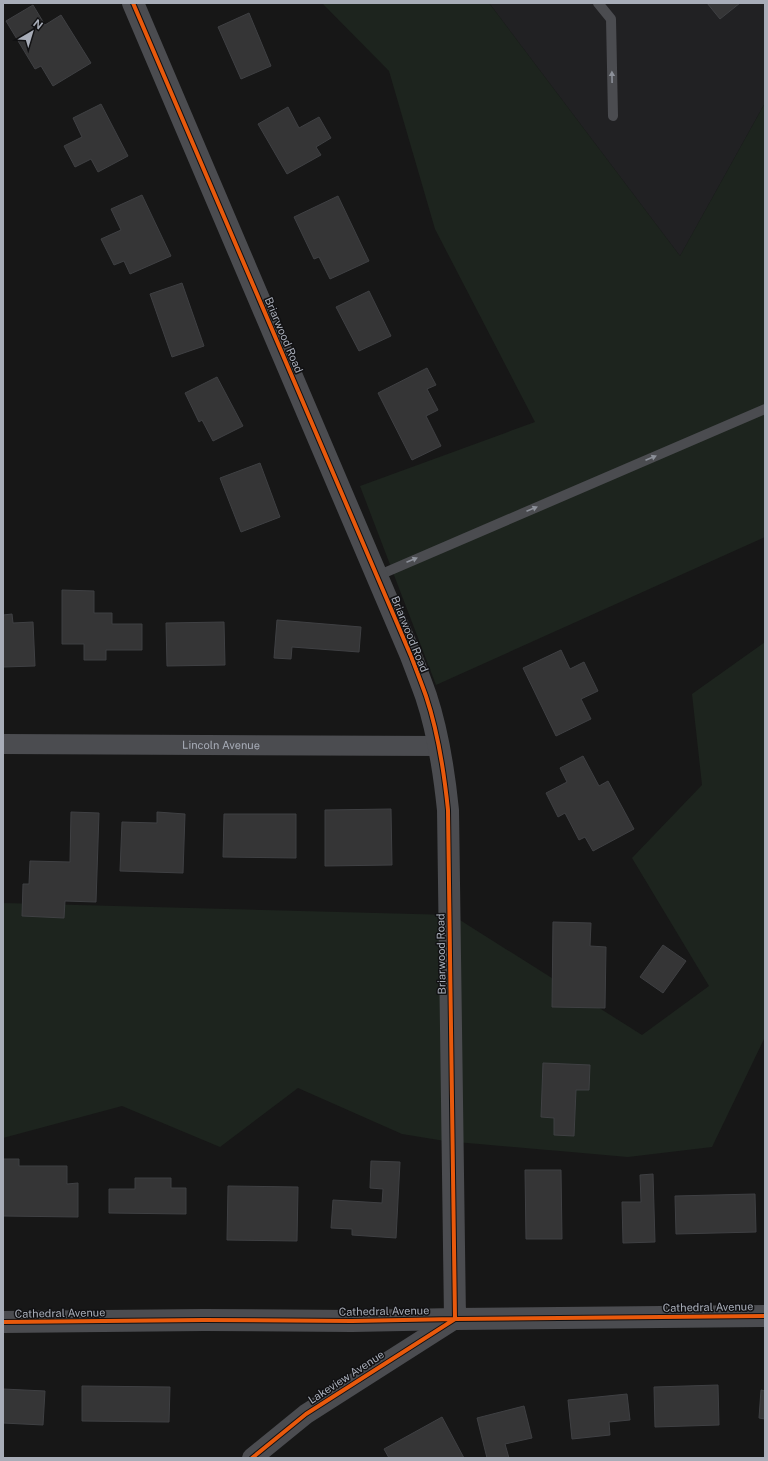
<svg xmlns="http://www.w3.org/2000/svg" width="768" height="1461" font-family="'Public Sans',sans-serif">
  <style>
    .built { fill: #212123 }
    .green { fill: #1d241e }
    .building { fill: #353536; stroke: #3f4043 }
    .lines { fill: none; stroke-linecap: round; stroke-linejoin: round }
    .service { stroke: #4b4c50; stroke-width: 10 }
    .minor { stroke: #4b4c50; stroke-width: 20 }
    .tertiary { stroke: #4b4c50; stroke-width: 22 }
    .cycleway-casing { stroke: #111113; stroke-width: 6 }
    .cycleway { stroke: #e8590c; stroke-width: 4 }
    .oneway { fill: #8c9099 }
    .labels { text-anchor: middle; stroke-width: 3; stroke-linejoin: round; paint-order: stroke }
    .street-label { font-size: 11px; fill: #a8adb8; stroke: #111113 }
  </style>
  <rect width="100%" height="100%" fill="#171717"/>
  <path class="built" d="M489,3H765V103L680,256Z"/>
  <path class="green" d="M322,3H489L680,256L765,103V537L436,685L360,486L535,422L435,229L389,71Z
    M765,642V1037L712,1147L628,1157L445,1141L402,1134L298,1088L220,1147L122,1106L3,1138V903L452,915L642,1035L709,986L632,858L702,785L692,694Z"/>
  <path class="building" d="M707,3H740L720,19Z
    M33,5L45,25L61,15L91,63L53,86L41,66L35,69L6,21Z
    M249,13L271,66L241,79L218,27Z
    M101,104L128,156L98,172L91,159L75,167L64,146L82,137L73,118Z
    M288,107L299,128L319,117L331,138L316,147L321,155L287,174L258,124Z
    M142,195L171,256L130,274L124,261L114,265L101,239L121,230L111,209Z
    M338,196L369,261L330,279L319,257L314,259L294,217Z
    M182,283L204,346L172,357L150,294Z
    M369,291L391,336L359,351L336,307Z
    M427,368L436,385L427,389L438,410L426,416L441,446L412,460L378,393Z
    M217,377L243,426L213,441L202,420L199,422L185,393Z
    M260,463L280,517L241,532L220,478Z
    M62,590L94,591V613H112V624H142V650H106V660H84V644H62Z
    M12,614L13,623L33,622L35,666L3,667V615Z
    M277,620L361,627L359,652L292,647L291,659L274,658Z
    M224,622L225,665L167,666L166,623Z
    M561,650L570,669L584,662L598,691L581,699L591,719L556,736L523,668Z
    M583,756L599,786L608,781L634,829L593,851L585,837L579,840L565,813L558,817L546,793L567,782L560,768Z
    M391,809L392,865L325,866V810Z
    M71,812L99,813L96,902L65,901L64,918L22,916L23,884H29L30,861L70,862Z
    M157,812L185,814L183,873L120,871L122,822L157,823Z
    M224,814H296V858L223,857Z
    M553,922L591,923L590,946L606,947L605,1008L552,1007Z
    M663,945L686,961L663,993L640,977Z
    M543,1063L590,1065L589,1090H576L574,1136L554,1135V1118L541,1117Z
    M3,1159H19V1166H67V1184L78,1183V1217L3,1216Z
    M371,1161L400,1162L396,1238L352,1235V1229L331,1228L333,1200L382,1203L383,1189L370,1188Z
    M525,1170H561L562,1239H526Z
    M653,1174L655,1242L623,1243L622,1202H641L640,1175Z
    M135,1178H171V1188H186V1214L109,1213V1189H135Z
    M228,1186L298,1187L297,1241L227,1240Z
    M755,1194L756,1232L676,1234L675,1196Z
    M718,1385L719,1425L655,1427L654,1387Z
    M82,1386L170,1387L169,1422L82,1421Z
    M3,1389L45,1391L43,1425L3,1423Z
    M761,1390L765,1391V1419L759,1418Z
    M627,1394L630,1420L609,1422L610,1435L572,1439L568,1400Z
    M524,1406L532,1438L505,1444L509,1458H487L477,1418Z
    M442,1417L464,1458H389L384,1449Z"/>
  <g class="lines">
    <path class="service" d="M598,3L611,19L613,116
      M377,576L765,409"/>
    <g class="minor">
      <path id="s1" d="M3,744L438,746"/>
      <path d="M252,1458L306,1414L455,1319"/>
    </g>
    <path class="tertiary" d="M133,3L411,656C416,669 421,682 426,696C438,732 444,771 448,810L455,1319
      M3,1322L204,1320L352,1321L455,1319L765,1316"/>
    <defs>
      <path id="cycleway" d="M133,3L411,656C416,669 421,682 426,696C438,732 444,771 448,810L455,1319L306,1414L252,1458
        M3,1322L204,1320L352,1321L455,1319L765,1316"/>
    </defs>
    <use href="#cycleway" class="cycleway-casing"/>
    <use href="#cycleway" class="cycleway"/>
  </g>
  <defs><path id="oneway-solid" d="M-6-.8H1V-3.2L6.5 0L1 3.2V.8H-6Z"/></defs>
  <g class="oneway">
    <use href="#oneway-solid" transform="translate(612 77) rotate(-91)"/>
    <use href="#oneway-solid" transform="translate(651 458) rotate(-23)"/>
    <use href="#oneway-solid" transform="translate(532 509) rotate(-23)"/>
    <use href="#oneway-solid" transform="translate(412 560) rotate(-23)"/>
  </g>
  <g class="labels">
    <g class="street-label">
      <text transform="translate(284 335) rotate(67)" y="4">Briarwood Road</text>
      <text transform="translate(410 634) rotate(68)" y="4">Briarwood Road</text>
      <text dy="4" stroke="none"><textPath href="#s1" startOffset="218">Lincoln Avenue</textPath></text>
      <text transform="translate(441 954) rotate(-91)" y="4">Briarwood Road</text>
      <text transform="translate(708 1307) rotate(-1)" y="4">Cathedral Avenue</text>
      <text transform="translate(384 1311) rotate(-1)" y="4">Cathedral Avenue</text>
      <text transform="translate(60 1313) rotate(-1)" y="4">Cathedral Avenue</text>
      <text transform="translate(346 1377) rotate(-33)" y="4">Lakeview Avenue</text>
    </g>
  </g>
  <rect width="768" height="1461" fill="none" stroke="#a8adb8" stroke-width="8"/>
  <g transform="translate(32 32) rotate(38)" stroke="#111113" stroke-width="3" paint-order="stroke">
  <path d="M0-3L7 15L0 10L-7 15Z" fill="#a8adb8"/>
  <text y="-6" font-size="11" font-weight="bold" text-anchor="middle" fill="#a8adb8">N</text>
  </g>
</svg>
